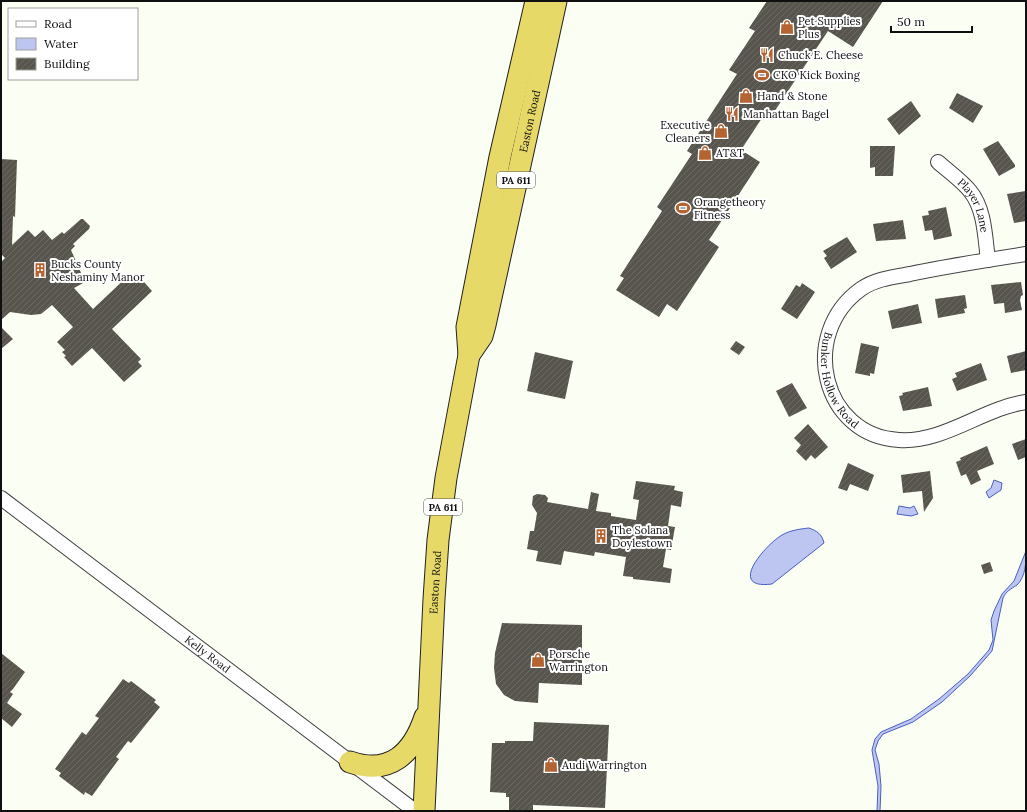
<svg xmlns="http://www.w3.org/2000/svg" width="1027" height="812" font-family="Lora,serif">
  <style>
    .water { fill: #bcc6f1; stroke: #495ec2 }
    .building { fill: url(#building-hatch) }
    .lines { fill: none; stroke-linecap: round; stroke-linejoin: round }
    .minor-casing { stroke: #424242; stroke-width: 16 }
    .highway-casing { stroke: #202020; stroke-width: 23 }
    .minor { stroke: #fff; stroke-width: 14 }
    .highway { stroke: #e7d967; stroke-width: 21 }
    .labels { text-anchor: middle; stroke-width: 4; stroke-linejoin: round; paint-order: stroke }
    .shield { fill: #fff; stroke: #575757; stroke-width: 1 }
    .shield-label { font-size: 10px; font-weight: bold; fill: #0f0f0f }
    .poi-label { font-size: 11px; fill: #0f0f0f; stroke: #fff; text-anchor: start }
    .street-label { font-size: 11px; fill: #0f0f0f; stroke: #fff }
  </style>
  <defs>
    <pattern id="building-hatch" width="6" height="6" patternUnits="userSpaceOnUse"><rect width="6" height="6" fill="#57554d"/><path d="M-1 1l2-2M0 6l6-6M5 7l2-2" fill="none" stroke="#6a6962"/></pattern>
  </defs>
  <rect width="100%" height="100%" fill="#fbfef3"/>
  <path class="water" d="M994,480L1002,483L1001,490L989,498L986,492L991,488Z
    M899,506L910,508L914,506L918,514L911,516L897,514Z
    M809,528C817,531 822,534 824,543L772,584C726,590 765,545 782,535C791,530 800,529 809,528Z
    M1026,551C1026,562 1026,576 1017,585C1011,589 1006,591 1003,598L992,651L970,676L942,702L913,722L883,734L878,741L875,750L879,764L881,786L880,811H877L878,786L872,750L875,739L881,732L911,719L939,699L968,674L989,650L993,640L991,620L994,611L1002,594L1014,581Z"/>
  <path class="building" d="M767,1H883L853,47L828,31L774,112L768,109L741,150L760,162L709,240L719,247L677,311L667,304L659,317L616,290L624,278L620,276L662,211L657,207L692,154L687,151L737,74L729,70L755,31L749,28Z
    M957,93L983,106L973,123L949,108Z
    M911,101L921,116L899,135L887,119Z
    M998,141L1015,165V167L999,176L983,149Z
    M870,146H895L893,176H875V167L870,168Z
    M1,159L17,160L15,217L13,216L12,245L28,230L35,237L43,230L52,240L62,232L64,234L81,219H83L90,226L89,229L73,244L75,246L71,250L85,282L74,288L93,309L129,275L131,277L136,273L152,291L112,329L141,359L138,362L142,366L124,382L92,348L72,366L64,357L66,356L62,352L65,350L57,342L73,327L52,305L41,314L31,315L10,312L1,320V262L5,258L1,254Z
    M1026,191V221L1014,223L1007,194Z
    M946,207L952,236L934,240L932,230L925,231L922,216L929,215L928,211Z
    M903,220L906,239L876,241L873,224Z
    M847,237L857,252L831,269L824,258L827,256L823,251Z
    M1021,282L1023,295L1021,296L1020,300L1022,310L1005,313L1004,303L994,304L991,285Z
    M802,283L815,292L797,319L781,309L796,285L800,287Z
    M965,295L967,308L964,309L965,313L938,318L935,299Z
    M918,304L922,323L892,329L888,311Z
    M1,327L13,339L1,349Z
    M736,341L745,347L739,355L730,349Z
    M861,343L879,347L874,374L870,373V376L855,373Z
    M1026,351V370L1011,373L1007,356Z
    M535,352L573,361L565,399L527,391Z
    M981,363L987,380L957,391L952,379L957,377L955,373Z
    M792,383L807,408L789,417L776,391Z
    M928,387L932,406L903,411L899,396L903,395L902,393Z
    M808,424L828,447L815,459L811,455L806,461L796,451L801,445L794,438Z
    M1026,439V457L1018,460L1012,444Z
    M987,446L994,464L977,471L981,480L971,485L966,474L961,476L956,462L961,460L960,458Z
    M848,463L874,475L868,491L850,484L847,491L838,488Z
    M930,471L933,498L924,512L922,491L903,493L901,475Z
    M636,481L675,486L674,490L683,492L681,507L671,505L668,526L675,527L671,550L666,549L663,567L672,569L670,583L633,579V577L623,576L626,557L595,552L594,556L564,551L561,565L536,561L538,551L527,549L530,531H534L537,513L532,505L533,496L537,494L545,495L548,498L547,502L588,509L591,492L599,494L596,511L611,513V516L636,520L639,500L633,499Z
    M990,562L993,571L984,574L981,565Z
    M502,623L582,625V685L539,683L538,703L515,701L504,695L496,684L494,668L495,653Z
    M1,653L25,672L13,689L10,692L13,694L7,703L22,714L12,727L1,718Z
    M123,679L129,683L131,681L156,700L154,702L160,707L131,743L128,741L116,757L119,759L92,796L85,792L84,795L59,776L61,773L55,769L82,732L86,735L99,718L95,716Z
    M534,722L609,725L605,808L533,805V811H509V797H506V793L490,792L492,743H505V741H533Z"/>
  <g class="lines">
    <defs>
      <g id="minor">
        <path id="s1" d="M938,162C948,171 961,180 970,191C985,209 985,238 988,260"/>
        <path id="s2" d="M1026,254C987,260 948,266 910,274C893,277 875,279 861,289C798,334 822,436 899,440C944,443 983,408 1026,402"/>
        <path id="s3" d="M1,498L415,811"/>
      </g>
      <g id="highway">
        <path id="s4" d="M469,355L482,336L485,325L556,1"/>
        <path d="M350,762C390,776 413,753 425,717"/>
        <path id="s5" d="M424,811L434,599L438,540L446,478L469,355L467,327L500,157L536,1"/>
      </g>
    </defs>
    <use href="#minor" class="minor-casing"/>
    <use href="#highway" class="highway-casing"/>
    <use href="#minor" class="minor"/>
    <use href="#highway" class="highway"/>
  </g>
  <defs>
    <symbol id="shop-bare" viewBox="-9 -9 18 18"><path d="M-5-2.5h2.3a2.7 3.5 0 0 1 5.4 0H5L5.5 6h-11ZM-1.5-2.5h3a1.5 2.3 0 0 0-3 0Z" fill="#b46433" stroke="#fff" stroke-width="2.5" paint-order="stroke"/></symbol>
    <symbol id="restaurant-bare" viewBox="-9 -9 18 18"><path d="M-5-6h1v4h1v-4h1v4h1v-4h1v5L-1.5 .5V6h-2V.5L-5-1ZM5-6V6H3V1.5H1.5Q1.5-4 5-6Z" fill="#b46433" stroke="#fff" stroke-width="2.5" paint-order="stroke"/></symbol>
    <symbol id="stadium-bare" viewBox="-9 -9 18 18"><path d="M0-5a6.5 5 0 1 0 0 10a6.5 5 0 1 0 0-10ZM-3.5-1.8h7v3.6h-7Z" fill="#b46433" stroke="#fff" stroke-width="2.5" paint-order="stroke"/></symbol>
    <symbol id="building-bare" viewBox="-9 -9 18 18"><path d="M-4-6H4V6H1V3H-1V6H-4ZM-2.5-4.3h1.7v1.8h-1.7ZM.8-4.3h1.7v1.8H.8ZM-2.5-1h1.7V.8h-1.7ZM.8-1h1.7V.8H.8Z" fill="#b46433" stroke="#fff" stroke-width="2.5" paint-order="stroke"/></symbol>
  </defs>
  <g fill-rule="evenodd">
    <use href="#shop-bare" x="777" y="17" width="20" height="20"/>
    <use href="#restaurant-bare" x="757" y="45" width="20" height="20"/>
    <use href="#stadium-bare" x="752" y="65" width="20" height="20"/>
    <use href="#shop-bare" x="736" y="86" width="20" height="20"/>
    <use href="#restaurant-bare" x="722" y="104" width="20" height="20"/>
    <use href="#shop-bare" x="711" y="121" width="20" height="20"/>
    <use href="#shop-bare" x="695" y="143" width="20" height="20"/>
    <use href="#stadium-bare" x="673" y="198" width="20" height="20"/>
    <use href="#building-bare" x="30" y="260" width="20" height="20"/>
    <use href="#building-bare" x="591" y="526" width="20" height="20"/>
    <use href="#shop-bare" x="528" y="650" width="20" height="20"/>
    <use href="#shop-bare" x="541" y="755" width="20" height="20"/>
  </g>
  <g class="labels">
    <g class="shield">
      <rect x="497" y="172" width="38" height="16" rx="3"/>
      <rect x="424" y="499" width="38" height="16" rx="3"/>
    </g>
    <g class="shield-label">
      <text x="516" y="184">PA 611</text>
      <text x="443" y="511">PA 611</text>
    </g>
    <g class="poi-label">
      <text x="798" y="25">Pet Supplies<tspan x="798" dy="13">Plus</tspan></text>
      <text x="778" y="59">Chuck E. Cheese</text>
      <text x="773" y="79">CKO Kick Boxing</text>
      <text x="757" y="100">Hand &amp; Stone</text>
      <text x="743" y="118">Manhattan Bagel</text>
      <text x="710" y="129" text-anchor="end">Executive<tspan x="710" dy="13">Cleaners</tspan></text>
      <text x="716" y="157">AT&amp;T</text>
      <text x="694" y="206">Orangetheory<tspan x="694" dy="13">Fitness</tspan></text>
      <text x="51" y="268">Bucks County<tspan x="51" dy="13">Neshaminy Manor</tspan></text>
      <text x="612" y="534">The Solana<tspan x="612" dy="13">Doylestown</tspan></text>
      <text x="549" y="658">Porsche<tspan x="549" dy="13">Warrington</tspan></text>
      <text x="562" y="769">Audi Warrington</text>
    </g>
    <g class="street-label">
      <text dy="4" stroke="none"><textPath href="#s4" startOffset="243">Easton Road</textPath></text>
      <text dy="4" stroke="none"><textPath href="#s1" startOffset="58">Player Lane</textPath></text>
      <text dy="4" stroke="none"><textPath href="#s2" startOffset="276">Bunker Hollow Road</textPath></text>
      <text dy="4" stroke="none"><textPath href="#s5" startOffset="229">Easton Road</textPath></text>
      <text dy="4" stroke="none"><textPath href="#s3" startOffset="259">Kelly Road</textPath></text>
    </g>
  </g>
  <rect width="1027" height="812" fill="none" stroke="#0f0f0f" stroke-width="4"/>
  <rect x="8" y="8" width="130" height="72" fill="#ffffff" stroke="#9f9f9f"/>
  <rect x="16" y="21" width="20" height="6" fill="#ffffff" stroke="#9f9f9f"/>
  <text x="44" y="28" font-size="12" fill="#0f0f0f">Road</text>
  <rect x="16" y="38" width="20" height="12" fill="#bcc6f1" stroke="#9f9f9f"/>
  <text x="44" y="48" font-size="12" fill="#0f0f0f">Water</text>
  <rect x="16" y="58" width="20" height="12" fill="url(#building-hatch)" stroke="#9f9f9f"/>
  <text x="44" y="68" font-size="12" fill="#0f0f0f">Building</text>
  <path d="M891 26v6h81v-6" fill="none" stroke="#0f0f0f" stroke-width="2"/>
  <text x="897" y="26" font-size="12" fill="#0f0f0f" stroke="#ffffff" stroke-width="3" paint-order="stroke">50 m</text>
</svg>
